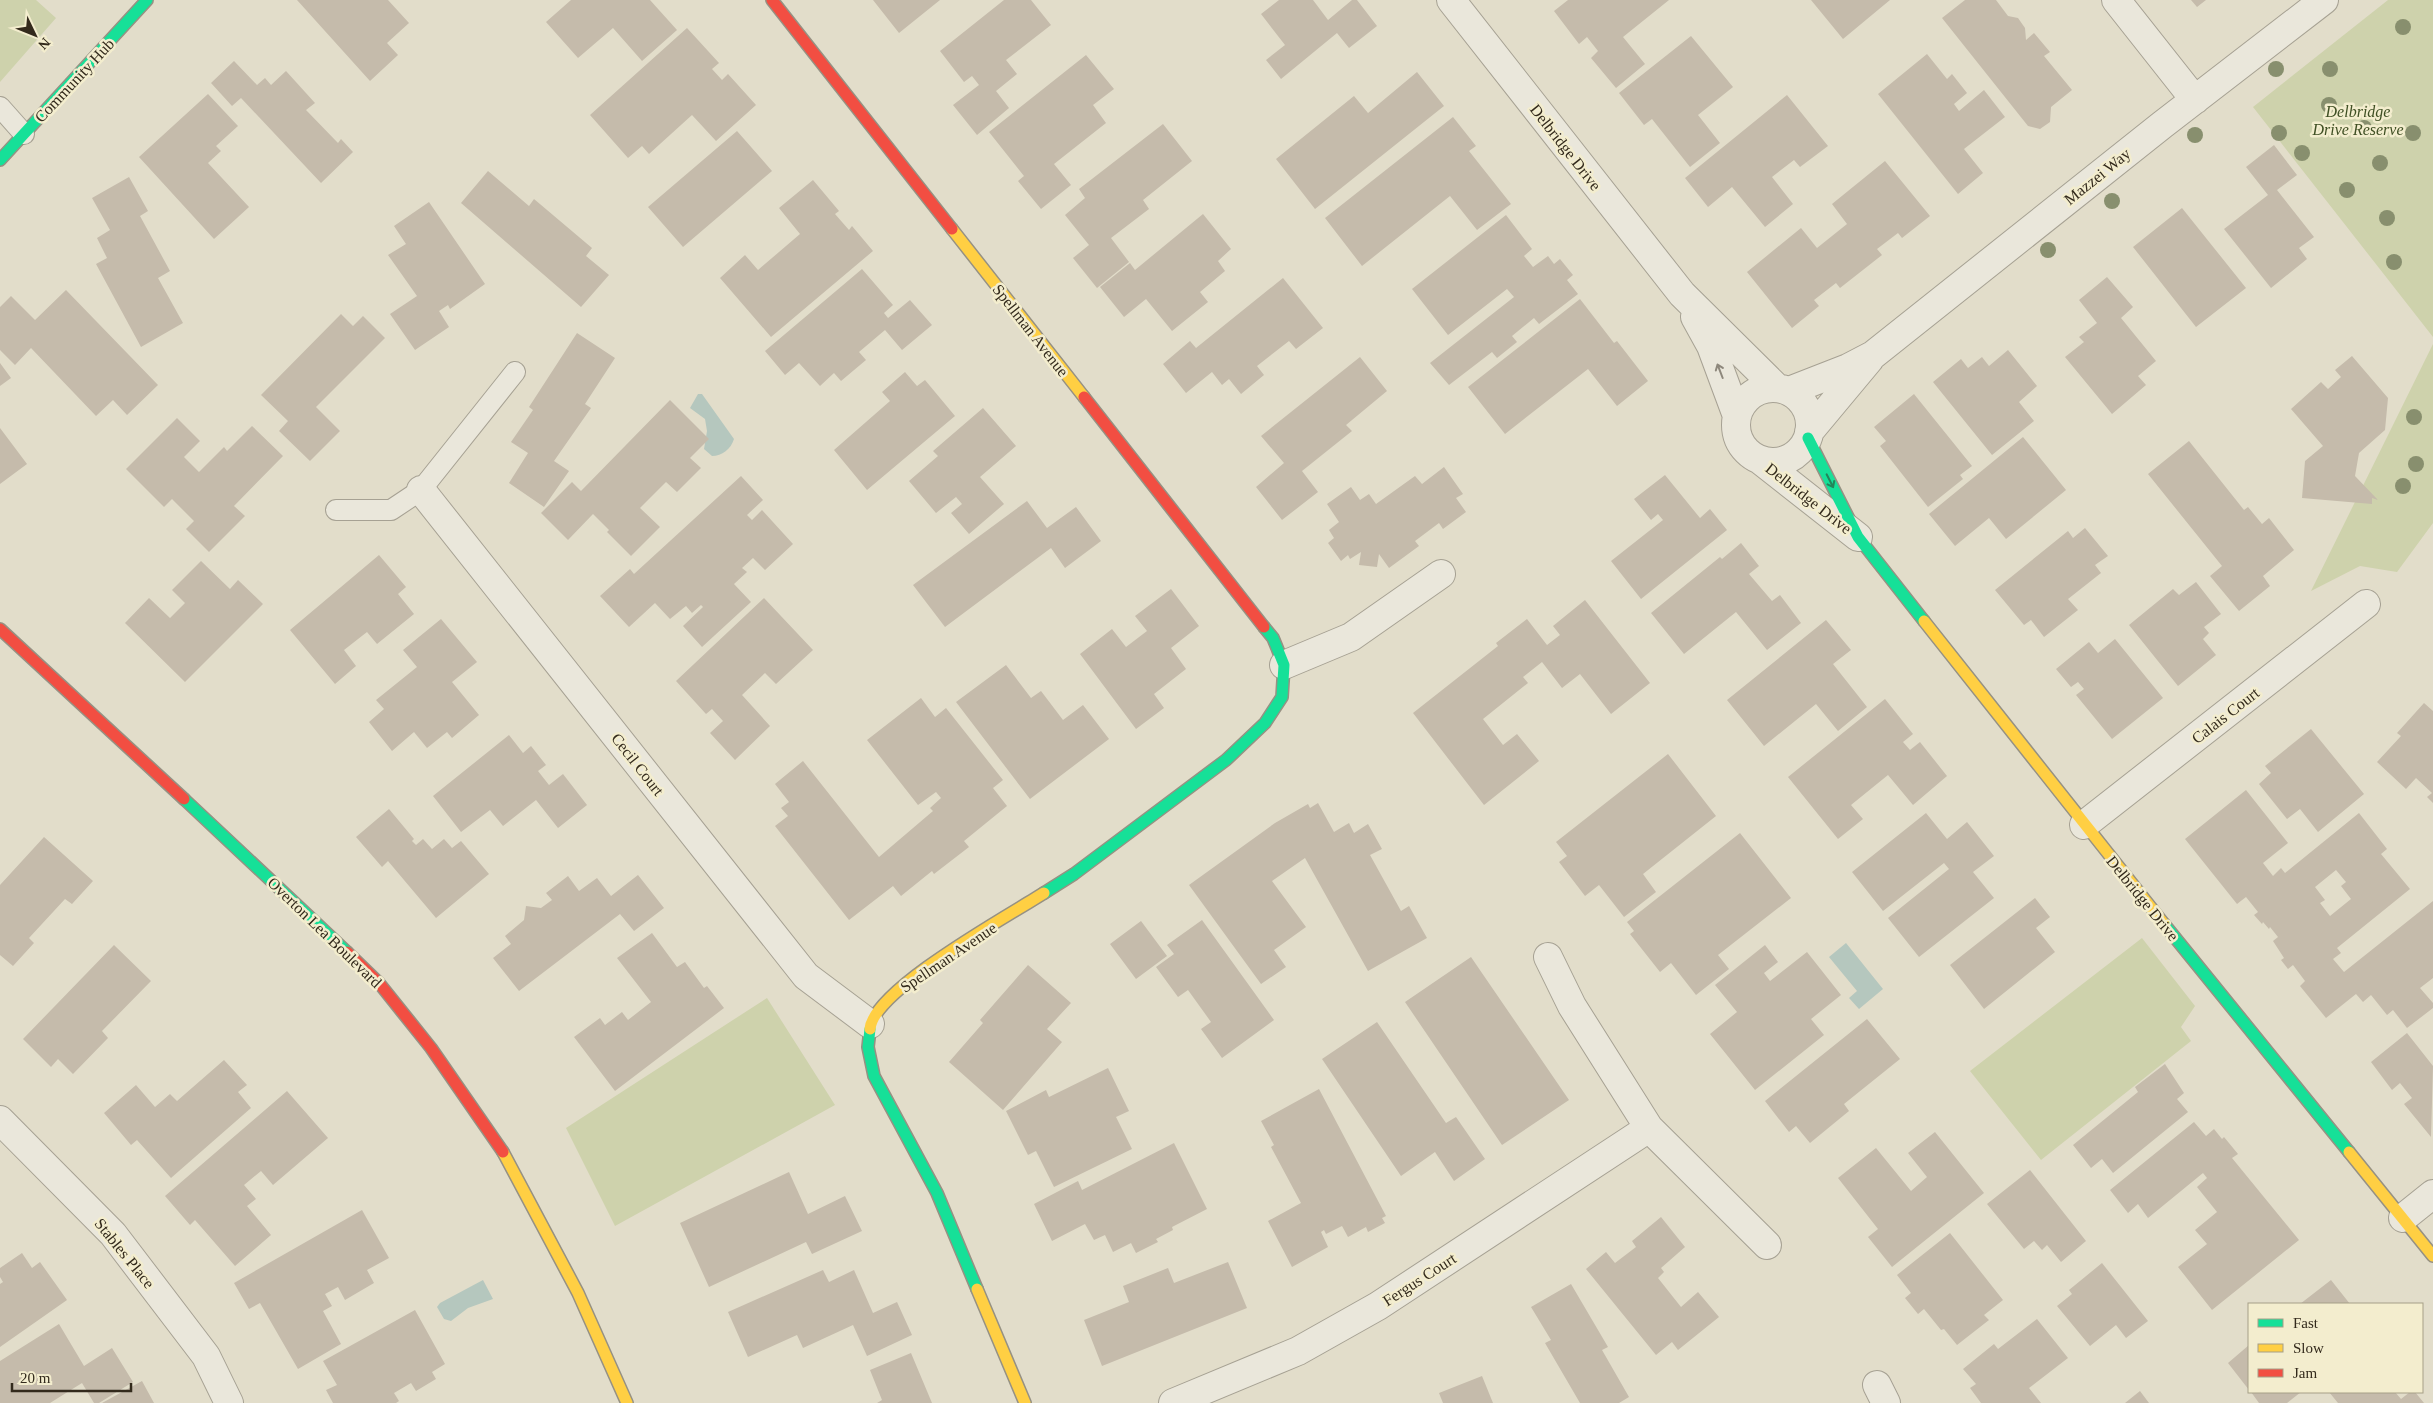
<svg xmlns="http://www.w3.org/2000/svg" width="2433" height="1403" font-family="'Times New Roman',serif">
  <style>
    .green { fill: #ced2ac }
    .water { fill: #b5c7be }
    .building { fill: #c5bbab; fill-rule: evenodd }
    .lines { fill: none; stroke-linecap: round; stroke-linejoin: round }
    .lane-casing { stroke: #a6a193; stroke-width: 22 }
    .street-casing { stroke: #a6a193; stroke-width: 30 }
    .fast-casing { stroke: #969183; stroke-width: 14 }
    .slow-casing { stroke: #969183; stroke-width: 14 }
    .jam-casing { stroke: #969183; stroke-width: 14 }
    .lane { stroke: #eae7db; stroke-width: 20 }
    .street { stroke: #eae7db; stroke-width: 28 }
    .fast { stroke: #16e098; stroke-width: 11 }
    .slow { stroke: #ffcf43; stroke-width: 11 }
    .jam { stroke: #f24e42; stroke-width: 11 }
    .tree { fill: #888f6e }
    .oneway { stroke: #8e887c }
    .oneway2 { stroke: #24855a }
    .labels { text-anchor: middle; stroke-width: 5; stroke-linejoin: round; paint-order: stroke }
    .street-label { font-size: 16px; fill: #332a1c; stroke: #f3edce }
    .park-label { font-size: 16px; font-style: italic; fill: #3f4f23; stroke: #f3edce }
  </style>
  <rect width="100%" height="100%" fill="#e2ddca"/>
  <path class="green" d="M0,0H36L56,18L0,82Z
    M2388,0H2433V337L2253,107Z
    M2433,344V523L2397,572L2360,566L2311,591Z
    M2142,938L2195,1006L2181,1027L2191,1041L2041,1160L1970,1071Z
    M767,998L835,1105L615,1226L566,1128Z"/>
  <path class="water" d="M698,394H702L734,439C731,449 722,456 712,456L704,449L707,431L705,419L690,408Z
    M1846,943L1883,989L1859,1009L1849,998L1857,991L1829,957Z
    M483,1280L493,1299L468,1308L451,1321L444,1319L437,1307L440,1303Z"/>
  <path class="building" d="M297,0H388L409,23L387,43L398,55L370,81Z
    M571,0H650L677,30L642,61L613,28L578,58L546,22Z
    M873,0H940L899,33Z
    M1004,0H1031L1051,25L1006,60L1017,74L996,91L1009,108L977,135L953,105L979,85L972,76L964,82L940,51Z
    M1279,0H1313L1328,20L1352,0H1357L1377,26L1349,48L1337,33L1281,79L1266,60L1285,45L1261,14Z
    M1568,0H1669L1623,37L1645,64L1616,88L1591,58L1598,51L1587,37L1579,44L1554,11Z
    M1811,0H1890L1843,39Z
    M1965,0H1996L2008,16L2018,18L2025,28L2026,40L2034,33L2050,52L2044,56L2072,90L2051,107L2050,122L2040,129L2028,126L1942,18Z
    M2191,0H2206L2197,7Z
    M687,28L719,63L712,69L722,80L728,74L756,105L716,141L692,115L649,154L642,146L628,158L590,115Z
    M1691,36L1733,87L1698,115L1720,143L1690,167L1652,119L1644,125L1619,93Z
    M1927,54L1947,79L1952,74L1967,93L1954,104L1959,111L1984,90L2005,117L1964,149L1983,173L1958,194L1878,94Z
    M1086,55L1114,89L1093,105L1106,123L1054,164L1071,185L1041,209L1018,181L1024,176L989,132Z
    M234,61L257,85L265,78L271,85L286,71L315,103L306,110L338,143L341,139L353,152L321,183L241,98L232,106L211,83Z
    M1417,72L1444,106L1315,209L1276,159L1354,96L1368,113Z
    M208,94L238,126L216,146L221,151L208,163L249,207L214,239L139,157Z
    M1787,95L1828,146L1800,167L1794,160L1772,177L1793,204L1765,227L1732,187L1708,207L1685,178Z
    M1453,117L1476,146L1469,151L1511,204L1477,230L1450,196L1362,266L1325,218Z
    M1163,124L1192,161L1143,200L1149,209L1111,238L1129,262L1097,288L1073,258L1089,245L1065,215L1085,198L1079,189Z
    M737,131L772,171L683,247L648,207Z
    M2274,145L2297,175L2277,190L2314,237L2299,248L2307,259L2271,288L2224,229L2268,195L2246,167Z
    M1885,161L1930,216L1902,238L1898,233L1877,249L1882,255L1840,288L1836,283L1814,300L1819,306L1792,328L1747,272L1801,228L1817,248L1847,224L1832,204Z
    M488,171L529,206L534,199L592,248L586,256L609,275L581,307L461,203Z
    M129,177L148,211L140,216L170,271L158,278L183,323L141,347L96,264L107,258L97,238L110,230L92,198Z
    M813,180L839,211L835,214L849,230L852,226L873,251L771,337L720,278L745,255L758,270L800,234L779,208Z
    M429,202L485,284L450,309L448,305L439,311L449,327L415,350L390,314L417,296L388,255L406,244L394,226Z
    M2182,208L2246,288L2196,327L2133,247Z
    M1203,214L1231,249L1218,261L1225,271L1200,292L1208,302L1172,331L1146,299L1124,317L1100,287L1130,263L1135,270Z
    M1506,215L1532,249L1524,256L1533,267L1548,256L1554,264L1560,259L1573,275L1567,280L1578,294L1539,324L1534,318L1512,336L1517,342L1497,358L1492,352L1449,385L1430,363L1514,297L1507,289L1448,335L1412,289Z
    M862,269L893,305L884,313L888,318L910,300L932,325L902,350L885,330L859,352L866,360L841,381L834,373L820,386L799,363L785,375L765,351Z
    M2107,277L2133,307L2121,318L2156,361L2138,376L2146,385L2112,414L2065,357L2084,342L2079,337L2097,323L2079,300Z
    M1283,278L1323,328L1296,349L1289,341L1257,366L1264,375L1241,394L1229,379L1222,385L1212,372L1186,393L1163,364L1190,341L1196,348Z
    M66,290L158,385L127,415L113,400L96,416L31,348L15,365L0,350V307L11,296L35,320Z
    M1580,299L1614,343L1617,341L1648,381L1617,406L1588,369L1505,434L1468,387Z
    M341,314L353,326L363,316L385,338L316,407L340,431L310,461L279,431L288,421L261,395Z
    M577,333L615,358L585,404L591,408L554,461L569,471L544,507L509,483L528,453L511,442L533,410L529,407Z
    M2008,350L2037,386L2019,402L2034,421L1992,455L1933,382L1961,359L1968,368L1982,357L1989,366Z
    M2352,356L2388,398L2385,430L2359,453L2355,476L2378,500L2372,498V504L2302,498L2305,461L2323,446L2291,409L2321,382L2328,389L2341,377L2335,370Z
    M1360,357L1387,391L1346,425L1352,431L1302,471L1318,492L1282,520L1256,487L1284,463L1261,436Z
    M0,363L11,378L0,386Z
    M905,372L917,386L925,380L955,416L867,490L834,450L890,401L882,392Z
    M1914,394L1972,466L1960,475L1963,479L1928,507L1880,446L1886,441L1874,427Z
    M670,400L709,439L690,458L701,468L677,492L666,482L640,508L660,527L631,556L607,532L609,530L593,514L568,540L541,513L572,482L581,491Z
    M983,408L1016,446L980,477L1004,504L969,534L951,513L962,504L956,497L936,513L909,481L938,456L933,451Z
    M177,418L200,441L184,457L199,472L224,447L227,451L252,426L283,456L234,506L245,516L209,552L186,529L194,521L172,499L164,507L126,469Z
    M0,428L27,464L0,484Z
    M2023,437L2066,490L2006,539L1989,518L1955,546L1929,514Z
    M2189,441L2244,510L2248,507L2262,524L2269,518L2294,550L2263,576L2270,586L2239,611L2210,576L2222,566L2148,474Z
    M1444,467L1463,494L1456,498L1466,512L1443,529L1439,523L1415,541L1419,546L1389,568L1379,554L1377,567L1359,565L1361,552L1350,559L1348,555L1341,561L1328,543L1334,538L1329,530L1339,522L1327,504L1351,487L1360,500L1369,494L1376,504L1415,476L1422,484Z
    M1665,475L1700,518L1710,509L1727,530L1641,599L1611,561L1663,520L1658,514L1651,520L1634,499Z
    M741,476L763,500L747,515L752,520L762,510L793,544L765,570L753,558L742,568L747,572L734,584L751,602L702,647L683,626L703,607L701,605L692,613L686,606L670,619L655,603L629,627L600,596L630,569L634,574Z
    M1027,501L1047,528L1076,507L1101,541L1065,568L1051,548L945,627L913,585Z
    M2085,528L2108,556L2095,565L2101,573L2068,599L2078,610L2044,637L2031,620L2024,625L1995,590L2068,531L2073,538Z
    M1741,543L1759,566L1749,574L1772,601L1780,595L1801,623L1767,650L1736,612L1684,654L1651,613L1720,557L1722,559Z
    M379,555L406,587L398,594L414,614L377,644L367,632L344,650L356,666L335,684L290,630Z
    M201,561L230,589L238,580L263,604L185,682L125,623L149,598L170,618L185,603L172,590Z
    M2196,582L2221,614L2204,627L2209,633L2203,639L2216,655L2178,686L2129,625L2173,589L2179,595Z
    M1171,589L1199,626L1171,648L1186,669L1154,694L1164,708L1136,729L1080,654L1112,629L1126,647L1147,631L1135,616Z
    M764,598L813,650L776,684L765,673L742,695L770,726L735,760L710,733L723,721L712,709L706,714L676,681Z
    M1585,600L1650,683L1611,714L1580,674L1562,688L1542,662L1523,677L1528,683L1483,719L1503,745L1517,734L1539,761L1484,805L1413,713L1498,646L1496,643L1527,619L1547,645L1560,635L1553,626Z
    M441,619L477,662L452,682L479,715L452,738L447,732L427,748L414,732L392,751L369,722L384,709L376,700L417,667L403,650Z
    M1826,620L1851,650L1833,664L1867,707L1838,731L1816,704L1764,746L1727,700Z
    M2115,639L2163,698L2112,739L2076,695L2084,689L2078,682L2071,687L2056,669L2089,642L2098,653Z
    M1006,665L1031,698L1041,691L1063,720L1083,705L1109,739L1030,799L956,702Z
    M921,698L935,717L946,708L1003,780L993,788L1007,806L964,841L969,847L934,874L932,871L901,896L893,886L849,920L775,826L788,816L781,808L789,802L775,784L803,761L879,857L933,811L930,808L941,798L936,792L918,805L867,740Z
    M1885,699L1913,734L1903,742L1910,750L1920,742L1947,776L1913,805L1888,775L1851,805L1863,819L1838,839L1788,777Z
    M2424,703L2433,711V803L2427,797L2432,793L2416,778L2406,789L2377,762L2401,736L2397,733Z
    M2311,729L2364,794L2318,832L2300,809L2287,819L2259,784L2271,773L2265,766Z
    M509,735L523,753L531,746L546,765L538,771L549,785L563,774L587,805L558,828L536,800L503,826L490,810L461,832L433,796Z
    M1668,754L1716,816L1643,874L1656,892L1624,917L1599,885L1585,896L1559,862L1567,856L1556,842Z
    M2246,790L2288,843L2263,863L2273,876L2281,868L2285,873L2359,813L2387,849L2381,854L2410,889L2337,948L2341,953L2333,959L2344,972L2433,901V978L2420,988L2433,1003V1008L2407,1028L2393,1010L2387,1015L2371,995L2363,1002L2356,994L2326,1018L2300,986L2305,981L2293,965L2288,969L2281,960L2284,958L2273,941L2278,937L2270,927L2269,929L2263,922L2262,924L2254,915L2258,912L2246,897L2237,904L2185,839ZM2336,870L2346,882L2341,886L2351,899L2330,916L2320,903L2325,900L2315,887Z
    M1318,803L1334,832L1349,823L1354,833L1368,824L1382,849L1370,855L1401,911L1409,906L1427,938L1368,971L1305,858L1272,881L1306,927L1274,950L1286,967L1261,984L1189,885L1275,823L1308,804L1310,808Z
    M389,809L414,839L412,841L416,845L423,839L432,849L444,839L452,848L461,841L489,874L436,918L388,861L382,867L356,837Z
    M1926,813L1947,839L1967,822L1994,856L1973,872L1994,898L1919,957L1888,918L1949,869L1944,863L1883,911L1852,872Z
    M1740,833L1791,898L1718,955L1729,969L1696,995L1671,963L1660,972L1630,934L1634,931L1627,922Z
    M44,837L93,881L72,904L65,899L29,938L34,943L13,966L0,955V885Z
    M638,875L664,908L634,931L620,914L519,991L493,958L511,944L505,936L524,920L526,906L541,908L552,900L546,893L568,876L579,891L597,878L611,896Z
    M2035,898L2050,917L2036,928L2055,952L1984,1009L1950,965Z
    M1202,920L1274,1020L1222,1058L1201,1029L1211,1022L1188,990L1178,997L1156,967L1174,954L1167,945Z
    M1141,921L1167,956L1136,979L1110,944Z
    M652,933L677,967L685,962L704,988L707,986L724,1008L615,1091L574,1037L600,1018L605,1025L622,1012L628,1020L651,1002L617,958Z
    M114,945L151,981L102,1031L108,1038L73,1074L58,1059L51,1067L23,1039Z
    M1765,945L1778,962L1764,973L1770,981L1807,952L1841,995L1811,1019L1824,1035L1755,1090L1710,1034L1737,1012L1715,985Z
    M1471,957L1569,1100L1502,1145L1405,1002Z
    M1028,965L1071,1003L1047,1029L1062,1042L1003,1110L949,1062L983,1023L980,1020Z
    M1867,1019L1900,1059L1844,1104L1849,1111L1810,1143L1796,1126L1789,1132L1765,1101Z
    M1377,1022L1446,1123L1456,1117L1485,1159L1454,1181L1435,1152L1401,1176L1322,1059Z
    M2407,1033L2433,1066L2431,1137L2404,1104L2412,1098L2400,1083L2392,1090L2371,1062Z
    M224,1060L247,1085L238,1092L251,1108L171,1178L137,1140L131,1145L104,1113L136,1085L155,1107L170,1094L177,1101Z
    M2165,1064L2184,1093L2177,1099L2188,1112L2113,1173L2102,1159L2091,1168L2073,1145L2138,1092L2135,1087Z
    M1108,1068L1129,1111L1116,1117L1132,1149L1054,1187L1036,1151L1028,1155L1006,1111L1046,1090L1049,1097Z
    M1319,1089L1386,1216L1382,1218L1385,1223L1368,1232L1366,1227L1348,1237L1342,1226L1326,1234L1324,1230L1321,1232L1328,1247L1292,1267L1268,1221L1301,1203L1271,1147L1274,1145L1261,1121Z
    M287,1091L328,1138L273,1185L261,1171L244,1185L256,1199L247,1206L271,1235L235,1266L195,1220L190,1225L165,1196Z
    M2194,1122L2206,1136L2214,1129L2222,1139L2224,1137L2238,1154L2232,1158L2299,1240L2212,1310L2178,1267L2207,1244L2195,1230L2217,1212L2197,1187L2207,1178L2203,1173L2148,1218L2138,1204L2128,1213L2110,1190Z
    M1935,1132L1984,1193L1892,1267L1868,1237L1878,1229L1838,1178L1876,1148L1911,1191L1927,1177L1908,1153Z
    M1174,1143L1207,1209L1172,1227L1173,1230L1156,1239L1158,1242L1136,1253L1131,1243L1113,1252L1105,1235L1094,1240L1085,1224L1052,1241L1034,1204L1078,1181L1082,1190Z
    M2030,1170L2086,1241L2061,1262L2047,1245L2042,1250L2034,1241L2024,1249L1987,1204Z
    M789,1172L808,1214L845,1196L862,1231L812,1254L806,1242L709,1287L680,1223Z
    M362,1210L389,1258L367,1270L374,1283L345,1300L338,1287L325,1294L332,1306L323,1311L341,1344L298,1369L260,1303L249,1309L234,1283Z
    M1661,1217L1685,1247L1661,1268L1664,1272L1658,1278L1681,1307L1698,1292L1719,1317L1678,1350L1672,1342L1656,1355L1586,1269L1606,1252L1615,1263L1636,1247L1632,1241Z
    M1950,1233L2003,1300L1984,1315L1989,1320L1957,1345L1944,1329L1941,1330L1924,1309L1918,1314L1905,1298L1911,1293L1897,1275Z
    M22,1253L32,1268L40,1262L67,1300L0,1347V1284L3,1282L0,1277V1268Z
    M1228,1262L1247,1308L1102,1366L1084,1320L1129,1302L1123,1286L1168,1268L1174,1283Z
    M2102,1263L2148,1321L2126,1338L2116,1325L2090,1346L2057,1306L2072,1294L2069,1290Z
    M823,1270L829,1282L854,1270L873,1313L897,1302L912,1335L867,1356L853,1325L803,1348L797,1335L748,1357L728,1312Z
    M2331,1280L2350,1304H2300Z
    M1571,1284L1608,1347L1602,1350L1629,1397L1619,1403H1580L1545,1343L1551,1340L1531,1307Z
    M415,1310L445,1364L432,1372L436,1379L416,1391L411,1383L394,1393L399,1401L396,1403H333L326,1390L337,1385L323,1361Z
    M2037,1319L2068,1358L2029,1388L2041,1403H1981L1970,1388L1976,1384L1963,1369L1994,1344L1998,1349Z
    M59,1324L84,1366L112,1348L133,1382L99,1403H94L82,1383L50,1403H0V1361Z
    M2249,1345V1390L2228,1363Z
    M911,1353L932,1403H877L882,1400L870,1370Z
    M1482,1376L1493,1403H1443L1439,1393Z
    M142,1381L154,1403H102Z
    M2140,1391L2149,1403H2125Z
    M2251,1392H2301L2287,1403H2259Z
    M2329,1392H2395L2401,1399L2410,1392H2415L2424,1403H2338Z"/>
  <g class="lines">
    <defs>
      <path id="lane" d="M0,107L24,134
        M336,510H391L421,490L515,372"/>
      <path id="street" d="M1451,0L1682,294L1776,387
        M2116,0L2195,100
        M1695,317L1711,346L1737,416
        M1736 425a37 37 0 1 1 74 0a37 37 0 1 1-74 0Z
        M1789,391L1848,368L1873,355L2162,125L2324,0
        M1809,432L1869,360
        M1760,460L1858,537
        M421,490L806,976L870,1024
        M1284,665L1351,637L1441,574
        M2084,825L2366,604
        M1548,957L1572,1006L1649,1128L1767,1245
        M0,1120L113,1234L206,1356L229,1403
        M2403,1218L2433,1194
        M1877,1385L1886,1403
        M1173,1403L1298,1351L1378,1306L1649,1128"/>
      <path id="fast" d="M0,160L147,0
        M1808,438L1858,537L1924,621
        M184,799L347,952
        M1044,893L1074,874L1226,760L1265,723L1282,697L1284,665L1273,638L1264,627
        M2164,924L2349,1152
        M870,1029L868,1047L874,1076L937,1193L977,1289"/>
      <path id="slow" d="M952,229L1084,397
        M1924,621L2164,924
        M870,1029C873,990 1008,916 1044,893
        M503,1152L578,1293L627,1403
        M2349,1152L2433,1256
        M977,1289L1025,1403"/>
      <path id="jam" d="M772,0L952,229
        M1084,397L1264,627
        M0,629L184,799
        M347,952L379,983L431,1048L503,1152"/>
    </defs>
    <use href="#lane" class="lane-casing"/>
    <use href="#street" class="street-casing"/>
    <use href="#fast" class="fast-casing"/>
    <use href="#slow" class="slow-casing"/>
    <use href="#jam" class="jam-casing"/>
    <use href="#lane" class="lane"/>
    <use href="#street" class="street"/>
    <use href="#fast" class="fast"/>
    <use href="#slow" class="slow"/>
    <use href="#jam" class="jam"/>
  </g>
  <g class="tree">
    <circle cx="2403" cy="27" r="8"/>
    <circle cx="2276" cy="69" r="8"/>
    <circle cx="2330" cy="69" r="8"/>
    <circle cx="2329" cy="105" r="8"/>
    <circle cx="2364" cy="128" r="8"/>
    <circle cx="2279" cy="133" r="8"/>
    <circle cx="2413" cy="133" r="8"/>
    <circle cx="2195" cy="135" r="8"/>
    <circle cx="2302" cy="153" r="8"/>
    <circle cx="2380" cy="163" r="8"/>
    <circle cx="2347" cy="190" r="8"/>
    <circle cx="2112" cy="201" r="8"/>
    <circle cx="2387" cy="218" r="8"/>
    <circle cx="2048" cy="250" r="8"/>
    <circle cx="2394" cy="262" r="8"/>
    <circle cx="2414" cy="417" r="8"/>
    <circle cx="2416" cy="464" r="8"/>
    <circle cx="2403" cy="486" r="8"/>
  </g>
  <defs><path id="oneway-shaft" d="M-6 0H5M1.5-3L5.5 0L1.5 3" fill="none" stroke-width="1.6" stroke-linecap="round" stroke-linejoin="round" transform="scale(1.25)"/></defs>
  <use class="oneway" href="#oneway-shaft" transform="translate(1720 371) rotate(-111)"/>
  <use class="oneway2" href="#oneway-shaft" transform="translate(1830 481) rotate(63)"/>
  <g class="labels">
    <g class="street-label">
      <text transform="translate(74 80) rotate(-47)" y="6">Community Hub</text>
      <text transform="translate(1566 147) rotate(52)" y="6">Delbridge Drive</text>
      <text transform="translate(2097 176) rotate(-39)" y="6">Mazzei Way</text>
      <text transform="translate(1031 330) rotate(52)" y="6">Spellman Avenue</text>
      <text transform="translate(1809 498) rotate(38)" y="6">Delbridge Drive</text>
      <text transform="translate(2225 715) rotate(-38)" y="6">Calais Court</text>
      <text transform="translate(638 764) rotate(52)" y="6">Cecil Court</text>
      <text transform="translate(2143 898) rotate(51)" y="6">Delbridge Drive</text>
      <text transform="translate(325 932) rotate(44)" y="6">Overton Lea Boulevard</text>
      <text transform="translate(948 957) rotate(-34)" y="6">Spellman Avenue</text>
      <text transform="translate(125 1253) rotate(51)" y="6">Stables Place</text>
      <text transform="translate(1419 1279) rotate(-33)" y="6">Fergus Court</text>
    </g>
    <g class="park-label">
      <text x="2358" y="117">Delbridge<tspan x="2358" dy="18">Drive Reserve</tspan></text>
    </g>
  </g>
  <rect x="2248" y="1303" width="175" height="90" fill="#f3edce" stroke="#a69f87"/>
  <rect x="2258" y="1319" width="25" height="8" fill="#16e098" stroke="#a69f87"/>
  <text x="2293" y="1328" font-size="15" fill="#332a1c">Fast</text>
  <rect x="2258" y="1344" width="25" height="8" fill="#ffcf43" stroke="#a69f87"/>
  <text x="2293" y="1353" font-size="15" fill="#332a1c">Slow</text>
  <rect x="2258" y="1369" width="25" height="8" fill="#f24e42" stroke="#a69f87"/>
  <text x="2293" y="1378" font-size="15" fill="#332a1c">Jam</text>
  <g transform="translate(35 35) rotate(133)" stroke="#f3edce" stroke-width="4" paint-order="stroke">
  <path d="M0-4L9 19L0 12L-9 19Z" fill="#332a1c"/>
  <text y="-8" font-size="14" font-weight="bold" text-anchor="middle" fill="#332a1c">N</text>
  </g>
  <path d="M12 1383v8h119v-8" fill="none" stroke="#332a1c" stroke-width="2.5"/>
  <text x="20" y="1383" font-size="15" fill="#332a1c" stroke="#f3edce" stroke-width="4" paint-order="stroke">20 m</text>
</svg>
